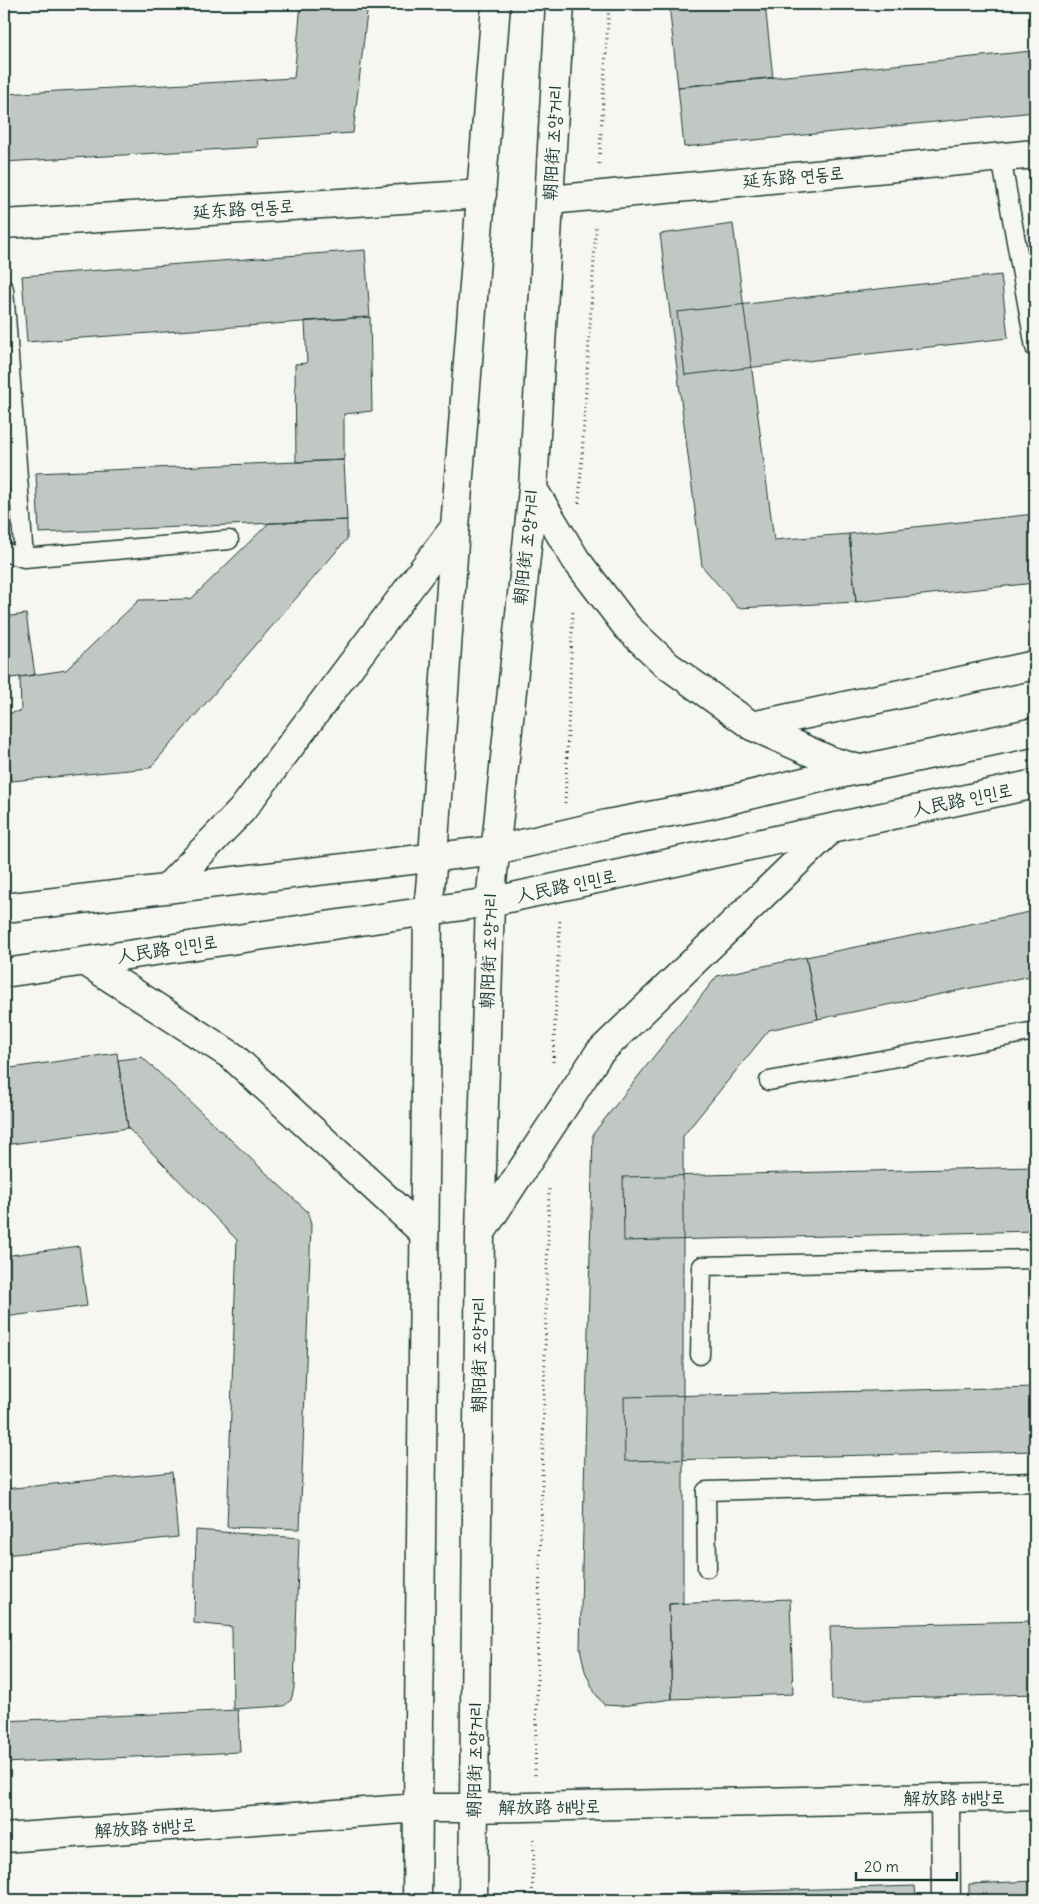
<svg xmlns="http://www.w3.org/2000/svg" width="1039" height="1904" font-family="Delius,'LXGW WenKai TC','Poor Story',sans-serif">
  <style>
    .building { fill: #c1c8c3; stroke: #1f3d34 }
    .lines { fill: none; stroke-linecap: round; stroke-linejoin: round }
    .lane-casing { stroke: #1f3d34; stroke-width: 21 }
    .street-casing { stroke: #1f3d34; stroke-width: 31 }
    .secondary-casing { stroke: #1f3d34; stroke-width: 31 }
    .primary-casing { stroke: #1f3d34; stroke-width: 31 }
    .path { stroke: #1f3d34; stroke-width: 3; stroke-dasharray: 1 4; stroke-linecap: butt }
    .lane { stroke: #f6f6f2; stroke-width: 18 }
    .street { stroke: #f6f6f2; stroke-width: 28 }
    .secondary { stroke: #f6f6f2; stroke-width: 28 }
    .primary { stroke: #f6f6f2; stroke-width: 28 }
    .labels { text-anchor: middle; stroke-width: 4; stroke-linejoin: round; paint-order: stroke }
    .street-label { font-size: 18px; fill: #1f3d34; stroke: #f6f6f2 }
  </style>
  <rect width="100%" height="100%" fill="#f6f6f2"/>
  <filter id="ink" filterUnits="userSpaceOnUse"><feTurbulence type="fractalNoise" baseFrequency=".02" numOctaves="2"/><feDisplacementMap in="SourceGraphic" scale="10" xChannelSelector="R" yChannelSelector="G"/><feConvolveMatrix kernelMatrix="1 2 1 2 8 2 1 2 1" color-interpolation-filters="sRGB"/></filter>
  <g filter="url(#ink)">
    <path class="building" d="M301,4H368L353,133L257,139L258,147L4,162V94L294,78Z
      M669,4H765L773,78L678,87Z
      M1032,51L1035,83V112L684,147L678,87Z
      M733,224L774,540L849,534L856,602L738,608L702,566L660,234Z
      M365,250L370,317L27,342L22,276Z
      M1001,275L1008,338L685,375L677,312Z
      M370,317L372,411L344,414V460L296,462L295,364L307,363L305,321Z
      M7,458L10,513H4V459Z
      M344,460L347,520L39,533L36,473Z
      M1035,514V583L856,602L849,534Z
      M347,520V539L150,768L11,781L5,714L21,711L20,677L66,670L139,600L191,599L269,523Z
      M26,614L35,675L4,679V617Z
      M4,756L9,796H4Z
      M1035,911V975L818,1019L806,957Z
      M806,957L818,1019L769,1030L683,1136V1603L669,1604L672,1699L622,1706L604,1705L595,1693L585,1671L580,1648L593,1134L717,976Z
      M117,1053L128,1128L4,1145V1069Z
      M142,1057L308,1212L311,1225L300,1529L227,1527L237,1240L128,1128L118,1060Z
      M1035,1167V1231L624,1241L623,1177Z
      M79,1246L87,1306L4,1317V1256Z
      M1035,1387V1451L625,1461L624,1397Z
      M172,1472L178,1537L4,1555V1489Z
      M196,1530L299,1538L294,1688L291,1700L284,1706L233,1709L232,1627L194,1623Z
      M790,1599L793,1694L672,1699L669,1604Z
      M1035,1621V1694L832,1700L830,1626Z
      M238,1710L240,1752L4,1763V1721Z
      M1035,1881V1900H969V1884Z
      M915,1886L916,1900H630L629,1895Z
      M161,1897V1900H112Z
      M161,1897L218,1900H220H161Z"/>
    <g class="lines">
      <defs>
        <path id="lane" d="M1001,157L1035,348
          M4,289L24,558
          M4,552L24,558L229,540
          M769,1081L1035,1031
          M700,1355L702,1266L1035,1259
          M707,1568L706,1491L1035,1482"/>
        <path id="street" d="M550,200L1035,154
          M4,224L482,194
          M945,1798L946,1900"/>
        <path id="secondary" d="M752,726L1035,665
          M496,850L607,824L708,805L820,778L1035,732
          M490,902L1035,784
          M4,1838L419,1808H475L1035,1796"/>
        <path id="primary" d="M533,489L576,560L627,627L667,665L752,726L831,761L862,770
          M166,889L242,810L455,527
          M4,908L496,850
          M86,962L232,1056L423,1232
          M4,973L490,902
          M480,1234L599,1053L831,829
          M417,1900L428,910L433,857L455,527L496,4
          M473,1900L480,1234L490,902L533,489L560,4"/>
      </defs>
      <use href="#lane" class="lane-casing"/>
      <use href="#street" class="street-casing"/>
      <use href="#secondary" class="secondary-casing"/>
      <use href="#primary" class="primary-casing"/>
      <path class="path" d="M599,164L609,4
        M579,503L596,227
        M565,803L573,609
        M553,1062L560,919
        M535,1775L549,1189
        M532,1900L534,1838"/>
      <use href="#lane" class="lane"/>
      <use href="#street" class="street"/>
      <use href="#secondary" class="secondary"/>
      <use href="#primary" class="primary"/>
    </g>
  </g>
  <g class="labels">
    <g class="street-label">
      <text transform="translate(553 143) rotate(-87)" y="6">朝阳街 조양거리</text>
      <text transform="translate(793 177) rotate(-5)" y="6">延东路 연동로</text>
      <text transform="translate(243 209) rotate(-4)" y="6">延东路 연동로</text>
      <text transform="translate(526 547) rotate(-84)" y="6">朝阳街 조양거리</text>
      <text transform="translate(962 800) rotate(-12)" y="6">人民路 인민로</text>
      <text transform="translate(566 886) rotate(-12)" y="6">人民路 인민로</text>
      <text transform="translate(167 949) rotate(-9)" y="6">人民路 인민로</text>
      <text transform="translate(489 951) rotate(-88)" y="6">朝阳街 조양거리</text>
      <text transform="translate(479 1355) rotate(-90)" y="6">朝阳街 조양거리</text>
      <text transform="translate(475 1760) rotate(-89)" y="6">朝阳街 조양거리</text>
      <text transform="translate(954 1798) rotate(-1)" y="6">解放路 해방로</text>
      <text transform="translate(549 1807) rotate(-1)" y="6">解放路 해방로</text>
      <text transform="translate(145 1828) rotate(-4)" y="6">解放路 해방로</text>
    </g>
  </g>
  <rect width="1039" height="1904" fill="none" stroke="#f6f6f2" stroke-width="20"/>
  <rect x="10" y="10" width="1019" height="1884" fill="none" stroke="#1f3d34" stroke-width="2" filter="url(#ink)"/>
  <path d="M856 1872v8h101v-8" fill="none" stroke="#1f3d34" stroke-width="2.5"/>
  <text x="864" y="1872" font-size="15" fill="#1f3d34" stroke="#f6f6f2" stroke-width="4" paint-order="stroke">20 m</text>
</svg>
